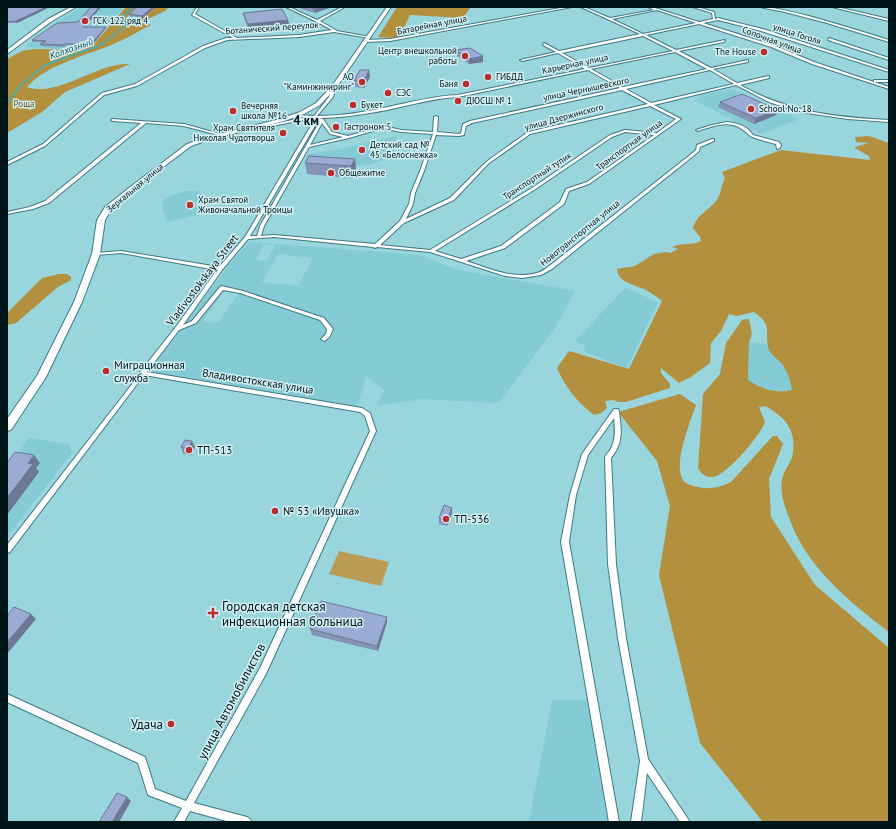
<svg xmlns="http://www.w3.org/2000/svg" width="896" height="829" font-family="'PT Sans',sans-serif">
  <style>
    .built { fill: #84cbd5; fill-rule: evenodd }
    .green { fill: #bb9c52 }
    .forest { fill: #b3903d }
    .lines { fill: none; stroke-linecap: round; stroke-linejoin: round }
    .stream { stroke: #34b4c3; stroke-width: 1.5 }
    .street-casing { stroke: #3e7981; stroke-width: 2 }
    .primary-casing { stroke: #3e7981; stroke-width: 2 }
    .street { fill: #fff; fill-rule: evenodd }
    .primary { fill: #fff; fill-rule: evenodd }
    .wall { fill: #8493b6 }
    .shaded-wall { fill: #6c7894 }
    .building { fill: #9aabd4; stroke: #6c7894 }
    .poi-dot { fill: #bb2c2b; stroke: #d3f0f4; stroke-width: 1.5 }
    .labels { text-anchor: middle; stroke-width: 3; stroke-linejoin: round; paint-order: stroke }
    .far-poi-label { font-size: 9px; fill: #001518; stroke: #d3f0f4; text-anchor: start }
    .far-street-label { font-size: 9px; fill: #001518; stroke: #d3f0f4 }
    .far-park-label { font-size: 9px; fill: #685010; stroke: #d3f0f4 }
    .far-water-label { font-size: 10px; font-style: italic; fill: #20545a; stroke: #d3f0f4 }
    .street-label { font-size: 11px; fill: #001518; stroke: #d3f0f4 }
    .poi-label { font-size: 11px; fill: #001518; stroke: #d3f0f4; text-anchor: start }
    .far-district-label { font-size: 13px; font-weight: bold; fill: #001518; stroke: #d3f0f4 }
    .near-poi-label { font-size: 13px; fill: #001518; stroke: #d3f0f4; text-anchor: start }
    .near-street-label { font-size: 13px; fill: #001518; stroke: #d3f0f4 }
  </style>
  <rect width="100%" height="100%" fill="#99d5dd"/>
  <path class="built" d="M82,7H124L90,47L75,50L25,47L57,22Z
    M733,89L799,119L761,134L694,100L700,98L699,96Z
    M397,136L393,157L375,163L363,166L336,163L331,158L306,157L308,154L340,149Z
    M187,191H196L202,194L210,212L167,222L162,208L163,201L171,195Z
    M250,242L419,255L459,270L575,291L556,327L498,403L422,399L376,406L385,390L366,377L357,407L148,371L235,257ZM264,244L275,245L267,261L256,260ZM278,254L313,258L298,286L262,282ZM224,291L239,293L218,323L203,321Z
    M625,288L658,302L627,368L584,352L585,346L575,341Z
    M749,342L769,344L770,351L782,364L789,376L792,390L774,392L759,387L748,380Z
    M28,438L69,444L72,453L7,537V478L17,456Z
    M552,700H587L610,822H529Z"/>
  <path class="green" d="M339,551L389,562L381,586L329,574Z"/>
  <path class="forest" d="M126,7H137L125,19H140L154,7H169L165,11L146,20L147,23L151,25C140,30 130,37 118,42C90,55 48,63 27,87C58,98 97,62 130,64L65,92L42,112L7,133V59L22,51L34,49L75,50L92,46Z
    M397,7H471L463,18L410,15L400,36L392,38L378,37Z
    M869,136L889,143V632C852,604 809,569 792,525C786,510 778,492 783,476C785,469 790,464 792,457C798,432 786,417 765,406L759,407L765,422C761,434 727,475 713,477C707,478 701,474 698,468L703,394L720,374L726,343L742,320L749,319L752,334L749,342L748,380C762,389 775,394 792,390C790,380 788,372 782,364C778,359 771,355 769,350C763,331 775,327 754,312L736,316L729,314L721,331L711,343L710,363L691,377L679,383L661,368V373L670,384V388L626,402H618L614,400L605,401L607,408L601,413L594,415C577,402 566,388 557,368L569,351L629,369L662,301C657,297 652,293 646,290C637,285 617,283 617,269L635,266L654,254L665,252L671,253L678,249L672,247C682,242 692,246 701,241L700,237L693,228C697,213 714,208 719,196C722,189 721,186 725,178L722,172L781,150L870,160L869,156L855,148V147L869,143L856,142L855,137Z
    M59,274H67L71,277V280L58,287L16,323L7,325V314L11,309L42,278Z
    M680,394L696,405C690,422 674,462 682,478C684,484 692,486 698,487C709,490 721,487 731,482L773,436H777L783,444L769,479L771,517L815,585L889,648V822H763L700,743L659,575L670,506L657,461L618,412Z"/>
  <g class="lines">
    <path class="stream" d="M7,104L21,85L45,65L99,46L126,26L125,22L121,19L132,7"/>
    <defs>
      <path id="street" d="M197,7H199L195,14L237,38L299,35L332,30L319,23L286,7H289L317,20L342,7H345L320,21L337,31L370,37L369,38L334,32L299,37L227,40L205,48L137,86L104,95L45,146L7,165V162L43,144L102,93L135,84L203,46L226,38H233L192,15Z
        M566,7H572L390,41L366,42L364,41L366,40L390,39Z
        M581,7H584L610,18L654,10L648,7H652L699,22L713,19L712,13L693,7H697L714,12L715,19L718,18L763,29L889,70V72L761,31L718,20L703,23L773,45L814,62L889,87V89L812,64L771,47L699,24L646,35L676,50L725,40L724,42L679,51L711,68L748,60V62L713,69L737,83L769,76V78L740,85C788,112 834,117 889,120V122L848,119L807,113L793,110L769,102L736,85L654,105L681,119L589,184L569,191L564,204L505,248L466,261C488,268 513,280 537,273C541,272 545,269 548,267L690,155L696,150L697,145L712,139H714V141L700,147L699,151L692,157L552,269L541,275L522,278L505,276L430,252L377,247L375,248L373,247L274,237L248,239L222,270L183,325L192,321L220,287L222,286L243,291L324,318L333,329C331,334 329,339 324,341L321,339L326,334L327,329L320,320L240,293L223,290L196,323L179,330L147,372L362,408L370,413L376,431L266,674L194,803L247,817L250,819L252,822H230L190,811L184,822H174L182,808L148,795L138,763L7,702V694L145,757L155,789L186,801L260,668L370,431L365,416L360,412L144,375L10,552L7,553V545L140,374V372L141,371L175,328L217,270L121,253L96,255L94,254L96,253L121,251L219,267L245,237L312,124V118L296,117L294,116L296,115L314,116L329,97L333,86L336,87L333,97L317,116C341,116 365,112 388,107C411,102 434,96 458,95L585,69L558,53L522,61L520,60L556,52L543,45L544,43L559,51L640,34ZM657,10L696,23L643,34L612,19ZM643,36L673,51L589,68L562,53ZM675,52L707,69L623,87L591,69ZM588,70L620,88L470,121L463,124L461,133L459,134L437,132L438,117L436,116L434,117L433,132L401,130L383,126L348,136L332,132L323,119L319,118C342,118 365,114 387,110C411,105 434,98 458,97ZM710,70L734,84L651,103L626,89ZM622,90L648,104L528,132L486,162L450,198L406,219L413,204L415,193L424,171L436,135L459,136L464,135L466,126L472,123ZM650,106L676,119L657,133L625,130L610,135L532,188L430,250L380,245L404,223L454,200L488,164L530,134ZM316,120L320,121L260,226L257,236H250L316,124ZM322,123L330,134L343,137L310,145ZM383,128L401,132L433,134L420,171L411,193L409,204L400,221L375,244L274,235L261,236L264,226L309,147L349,138ZM625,132L654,135L587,182L566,189L560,202L501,246L461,259L435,251L534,190L612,137Z
        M760,7C775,7 790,12 805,15C834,23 861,31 889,40V42L827,23L785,12Z
        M832,7H837L889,19V21Z
        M829,38L889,58V60L828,40Z
        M874,80H889V82H874Z
        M302,118L304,119L303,120L251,130L249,129Z
        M112,119L184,124L224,135L222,136L184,126L146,123L49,203L33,209L7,214V212L30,207L45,201L141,123L113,121L111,120Z
        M727,122L734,123L741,125L748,129L753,135L779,142L781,145L780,148L777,149L776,144C769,142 760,140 752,137C748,135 745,130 740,128C727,120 711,127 698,131L696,130L712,125Z
        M614,409H618L619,411C621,430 624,442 611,458L616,564L626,638L648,759L690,822H680L647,773L641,822H631L640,761L618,638L608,564L605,457C607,453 611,450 612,446C616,437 615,427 614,418L588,455L576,495L569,542L619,822H609L561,542L570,495L582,454Z"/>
      <path id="primary" d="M71,7H76L52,21L7,54V50L48,19Z
        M387,7H391L336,88L320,105L304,114L284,121L211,139L191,146L138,186L111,210L105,220L100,254L82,302L46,377L11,430L7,431V419L37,376L74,302L92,254L97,220L105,207L134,184L187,144L207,137L280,119L300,112L316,103L332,86Z"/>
    </defs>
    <use href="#street" class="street-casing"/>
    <use href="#primary" class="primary-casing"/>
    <use href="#street" class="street"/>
    <use href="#primary" class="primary"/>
  </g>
  <path class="wall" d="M7,7H50L17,23H7Z
    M91,7H101L85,27L106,28L92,45H66L64,47L41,46L40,44L43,42H32V40L78,22Z
    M155,7L143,18L130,16L129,14Z
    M301,7H332L315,13L301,9Z
    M243,13L289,24L248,29L244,18Z
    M456,50L483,62L469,64L456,55Z
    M369,70L370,77L364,88L355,87L354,80Z
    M720,102L776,115L754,124L718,107Z
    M355,159L356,171L352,178L307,174L305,163Z
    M181,447H195L191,455L183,454Z
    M452,513L447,526L439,524V518Z
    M387,622L378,651L312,635L310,629Z"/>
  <path class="shaded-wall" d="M46,7H50L17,23L16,21Z
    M99,7H101L83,28V27Z
    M153,7H155L143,18L142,16Z
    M319,7H332L315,13V9Z
    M288,20L289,24L248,29V24Z
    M106,27V28L92,45L91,44Z
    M483,56V62L469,64V59Z
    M369,70L370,77L364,88V81Z
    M778,110L776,115L754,124L756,118Z
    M355,159L356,171L352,178L351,166Z
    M192,441L195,447L191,455L188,449Z
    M34,455L40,463L36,468L39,472L7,515V498L28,463Z
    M452,508V513L447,526V520Z
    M31,614L36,619L7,654V642Z
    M387,617V622L378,651L377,646Z
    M127,797L131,801L119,822H112Z"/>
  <path class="building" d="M7,7H46L16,21L7,22Z
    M91,7H99L83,27H106L91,44H65L63,45L40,44L46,41L32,40L57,23L78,22Z
    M137,7H153L142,16L129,14Z
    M309,7H319L315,9Z
    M282,9L288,20L248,24L243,13Z
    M470,48L483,56L469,59L456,50Z
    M360,70H369L364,81L354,80Z
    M742,94L778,110L756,118L720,102Z
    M309,156L355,159L351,166L305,163Z
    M185,440L192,441L188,449L181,447Z
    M15,452L34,455L28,463L33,464L7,498V463Z
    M444,505L452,508L447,520L439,518Z
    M321,601L387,617L377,646L310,629Z
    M14,607L31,614L7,642V616Z
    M117,793L127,797L112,822H99Z"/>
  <g class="poi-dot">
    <circle cx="85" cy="21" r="4"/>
    <circle cx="764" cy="52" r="4"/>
    <circle cx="465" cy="56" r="4"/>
    <circle cx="488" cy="77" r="4"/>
    <circle cx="362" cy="82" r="4"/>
    <circle cx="466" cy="84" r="4"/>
    <circle cx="388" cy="93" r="4"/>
    <circle cx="458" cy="101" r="4"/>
    <circle cx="353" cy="105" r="4"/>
    <circle cx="751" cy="109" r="4"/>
    <circle cx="233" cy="111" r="4"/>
    <circle cx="336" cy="127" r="4"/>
    <circle cx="283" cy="133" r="4"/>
    <circle cx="362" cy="150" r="4"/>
    <circle cx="331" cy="173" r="4"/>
    <circle cx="190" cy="205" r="4"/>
    <circle cx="106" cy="371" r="4"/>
    <circle cx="189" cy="450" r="4"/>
    <circle cx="275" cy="511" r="4"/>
    <circle cx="446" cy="519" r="4"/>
    <path d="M211 607h4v4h4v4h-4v4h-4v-4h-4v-4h4z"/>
    <circle cx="171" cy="724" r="4"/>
  </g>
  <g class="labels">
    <g class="far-poi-label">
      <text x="93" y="24">ГСК 122 ряд 4</text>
      <text x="457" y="54" text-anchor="end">Центр внешкольной<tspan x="457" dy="10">работы</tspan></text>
      <text x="756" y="55" text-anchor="end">The House</text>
      <text x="354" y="80" text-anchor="end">АО<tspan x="354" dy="10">"Каминжиниринг"</tspan></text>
      <text x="496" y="80">ГИБДД</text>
      <text x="458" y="87" text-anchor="end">Баня</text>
      <text x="396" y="96">СЭС</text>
      <text x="466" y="104">ДЮСШ № 1</text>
      <text x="361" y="108">Букет</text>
      <text x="241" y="109">Вечерняя<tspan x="241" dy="10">школа №16</tspan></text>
      <text x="759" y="112">School No. 18</text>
      <text x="344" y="130">Гастроном 5</text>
      <text x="275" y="131" text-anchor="end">Храм Святителя<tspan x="275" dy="10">Николая Чудотворца</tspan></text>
      <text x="370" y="148">Детский сад №<tspan x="370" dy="10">45 «Белоснежка»</tspan></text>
      <text x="339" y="176">Общежитие</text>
      <text x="198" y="203">Храм Святой<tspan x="198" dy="10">Живоначальной Троицы</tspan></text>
    </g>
    <g class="far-street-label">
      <text transform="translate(432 25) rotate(-11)" y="3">Батарейная улица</text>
      <text transform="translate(272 28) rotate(-4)" y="3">Ботанический переулок</text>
      <text transform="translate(797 34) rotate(18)" y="3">улица Гоголя</text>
      <text transform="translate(772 40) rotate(20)" y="3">Сопочная улица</text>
      <text transform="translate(575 64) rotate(-12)" y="3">Карьерная улица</text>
      <text transform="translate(586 89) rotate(-12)" y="3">улица Чернышевского</text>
      <text transform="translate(564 117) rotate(-15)" y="3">улица Дзержинского</text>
      <text transform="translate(629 145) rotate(-36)" y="3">Транспортная улица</text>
      <text transform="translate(537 176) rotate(-33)" y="3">Транспортный тупик</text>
      <text transform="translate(135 188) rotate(-40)" y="3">Зеркальная улица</text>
      <text transform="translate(580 233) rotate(-39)" y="3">Новотранспортная улица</text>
    </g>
    <g class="far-park-label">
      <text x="24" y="107">Роща</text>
    </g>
    <g class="far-water-label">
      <text transform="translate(71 48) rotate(-20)" y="4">Колхозный</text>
    </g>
    <g class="street-label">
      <text transform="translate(202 280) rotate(-53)" y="4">Vladivostokskaya Street</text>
      <text transform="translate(258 381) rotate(9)" y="4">Владивостокская улица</text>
    </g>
    <g class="poi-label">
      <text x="114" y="369">Миграционная<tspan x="114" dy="13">служба</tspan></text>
      <text x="197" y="454">ТП-513</text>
      <text x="283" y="515">№ 53 «Ивушка»</text>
      <text x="454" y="523">ТП-536</text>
    </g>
    <g class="far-district-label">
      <text x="306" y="125">4 км</text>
    </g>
    <g class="near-poi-label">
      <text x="222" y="611">Городская детская<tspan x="222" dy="15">инфекционная больница</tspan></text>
      <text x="163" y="729" text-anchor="end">Удача</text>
    </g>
    <g class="near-street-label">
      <text transform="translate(231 701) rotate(-62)" y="5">улица Автомобилистов</text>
    </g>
  </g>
  <rect width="896" height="829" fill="none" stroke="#001518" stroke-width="16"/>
</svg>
